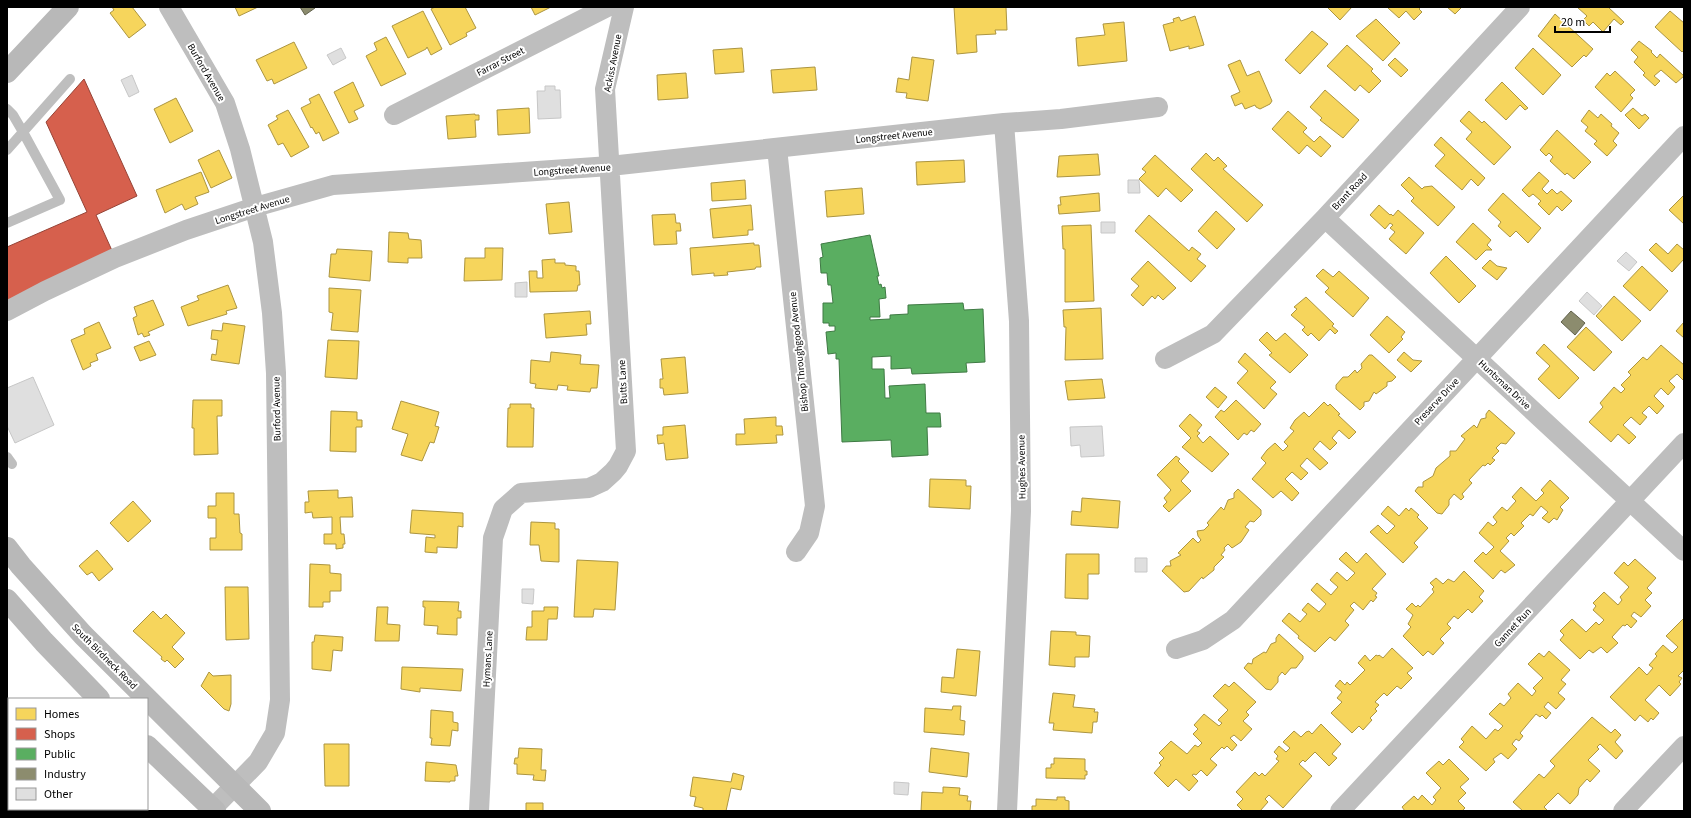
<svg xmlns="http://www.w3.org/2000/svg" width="1691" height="818" font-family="'Source Sans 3',sans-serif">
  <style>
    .homes { fill: #f6d55c; stroke: #ac9540 }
    .shops { fill: #d6604d; stroke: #964336 }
    .public { fill: #5aae61; stroke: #3f7a44 }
    .industry { fill: #8c8c6e; stroke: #62624d }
    .building { fill: #dfdfdf; stroke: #c7c7c7 }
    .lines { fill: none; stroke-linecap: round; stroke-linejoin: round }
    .lane { stroke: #bebebe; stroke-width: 10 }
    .street { stroke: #bebebe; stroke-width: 20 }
    .secondary { stroke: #b8b8b8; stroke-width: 22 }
    .labels { text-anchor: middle; stroke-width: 4; stroke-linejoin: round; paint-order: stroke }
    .street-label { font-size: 10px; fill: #000; stroke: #fff }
  </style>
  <rect width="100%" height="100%" fill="#fff"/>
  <path class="homes" d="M112,7H132L146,25L129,38L110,13L114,10Z
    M235,7H258L239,16Z
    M435,7H465L476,28L466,33L467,36L450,45L431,9Z
    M531,7H551L535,15Z
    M954,7H1006L1007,30H995L996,34L976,35L977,52L957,54Z
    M1327,7H1352L1340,20Z
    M1389,7H1421L1419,9L1422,12L1414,20L1406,11L1399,18L1388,8Z
    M1447,7H1462L1455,14Z
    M1577,7H1608L1624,22L1621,25L1614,19L1603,32L1593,22L1589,26L1583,20L1587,16Z
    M423,11L442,49L431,55L427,47L426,49L408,58L392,26Z
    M1670,11L1684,23V50L1682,52L1655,27Z
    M1555,14L1593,49L1586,57L1584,55L1572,67L1538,36Z
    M1195,16L1204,45L1189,49V46L1170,51L1163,25L1174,22L1173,19L1179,17L1181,21Z
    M1376,19L1400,43L1383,61L1356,36Z
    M1124,22L1127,61L1078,66L1076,38L1105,35L1103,24Z
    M1312,31L1328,44L1300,74L1285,60Z
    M386,37L406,74L381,86L366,56L377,50L374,43Z
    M1639,41L1652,51L1651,52L1657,58L1660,54L1684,76L1676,83L1661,70L1654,76L1660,81L1655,86L1643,75L1645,73L1634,62L1638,57L1631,50Z
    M294,42L307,68L274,84L272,79L267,81L256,60Z
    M1347,45L1373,69L1371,71L1381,81L1369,93L1360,85L1355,91L1327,66Z
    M742,48L744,72L715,74L713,50Z
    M1533,48L1561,75L1543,95L1515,68Z
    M912,57L934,60L928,101L906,98L907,93L896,92L898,78L909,80Z
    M1395,58L1408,70L1401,77L1388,65Z
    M1240,60L1247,76L1259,71L1272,101L1270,104L1260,109L1256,107L1255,105L1245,109L1242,103L1235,106L1231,96L1240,92L1228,65Z
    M815,67L817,90L773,93L771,70Z
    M1615,71L1635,90L1630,95L1633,98L1621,112L1595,87L1607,73L1610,76Z
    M686,73L688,98L658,100L657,75Z
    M353,82L364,106L354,111L358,119L349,123L334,92Z
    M1502,82L1528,108L1525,110L1520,105L1506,120L1485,100Z
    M1325,90L1359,120L1343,138L1320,120L1322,118L1310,107Z
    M319,94L339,133L323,141L319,132L316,134L312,127L311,128L301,108L311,103L309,99Z
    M176,98L193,131L170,143L154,109Z
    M529,108L530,133L498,135L497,110Z
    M1633,108L1642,116L1645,114L1649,118L1639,129L1625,115Z
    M288,110L309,147L291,157L283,143L278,145L268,125L278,119L276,116Z
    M1589,110L1598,118L1601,114L1612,124L1611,126L1619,133L1613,141L1617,145L1607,156L1594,144L1597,141L1585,131L1588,127L1581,121Z
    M1288,111L1307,128L1303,132L1314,142L1320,136L1331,146L1321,157L1307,145L1299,154L1272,129Z
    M1469,111L1482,123L1484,121L1511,147L1494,165L1466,139L1472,132L1460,121Z
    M475,114V115H479V120H475L476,137L448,139L446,116Z
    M1557,130L1591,162L1574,179L1567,173L1565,175L1550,161L1553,157L1549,153L1546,156L1540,150Z
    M1441,137L1485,178L1478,186L1471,179L1462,190L1435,166L1445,155L1434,145Z
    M219,150L232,178L211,188L198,160Z
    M1206,153L1214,161L1218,157L1227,166L1223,169L1263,205L1247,222L1191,169Z
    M1098,154L1100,175L1057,177L1059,156Z
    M1155,155L1193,190L1181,202L1166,188L1158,197L1139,179L1146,172L1142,169Z
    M964,160L965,182L917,185L916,162Z
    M201,172L209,192L195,197L198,204L185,210L182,204L165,213L156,190Z
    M1539,172L1549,181L1542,189L1547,194L1552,189L1557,194L1561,191L1572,201L1562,211L1557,206L1549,215L1538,204L1541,201L1533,194L1529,197L1522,190Z
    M1409,177L1422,189L1424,187L1432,186L1455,207L1438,226L1411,201L1414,198L1401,185Z
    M745,180L746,199L712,201L711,183Z
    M862,188L864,214L827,217L825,191Z
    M1099,193L1100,211L1059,214L1058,205H1061L1060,197Z
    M1503,193L1541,228L1528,243L1516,231L1510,237L1498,226L1501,222L1488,210Z
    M1684,195V224L1669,210Z
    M569,202L572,232L549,234L546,204Z
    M751,205L753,230H748V235L713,238L710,209Z
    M1379,205L1390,215L1391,214L1393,216L1398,210L1424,233L1406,254L1389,239L1395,232L1390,228L1393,225L1390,223L1385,229L1370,215Z
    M1216,211L1235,229L1217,249L1198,231Z
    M675,214L676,223H680L681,231H676L677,244L654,245L652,215Z
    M1149,215L1189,251L1192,247L1201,254L1197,259L1206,266L1191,282L1135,231Z
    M1473,223L1491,240L1487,245L1492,250H1486L1476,260L1456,242Z
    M1091,225L1094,301L1065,302V249H1063L1062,226Z
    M389,232L408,233L409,239L421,240L422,258H408V263L388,262Z
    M754,243V245H759L761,267H756L755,269L727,272L728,275L714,276V273L692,275L690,248Z
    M1656,243L1668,254L1677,244L1684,250V259L1672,272L1649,250Z
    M485,248H503L502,280L464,281L465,258H485Z
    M337,249L372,251L370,281L329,277L331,254H336Z
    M1446,256L1476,286L1459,303L1430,273Z
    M555,259V263H565V265L576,266V271H579L580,285H578L577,291L530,292L529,271H537V278H543L542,260Z
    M1490,260L1497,266L1507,268L1497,280L1482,268Z
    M1148,261L1176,288L1163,300L1158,295L1155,299L1152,296L1143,306L1131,295L1139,286L1131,279Z
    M1642,266L1668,291L1650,311L1623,286Z
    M1323,269L1333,277L1339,271L1369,298L1353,317L1325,292L1329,288L1316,276Z
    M228,285L237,308L226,311L227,314L188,326L181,307L199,300L197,296Z
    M329,288L361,290L358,332L331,330L333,313L329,312Z
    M1614,296L1641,321L1622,341L1596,316Z
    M1306,297L1334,324L1332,326L1338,331L1335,334L1330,329L1319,341L1311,333L1308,336L1302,330L1305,327L1291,315L1297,309L1294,307Z
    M153,300L164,325L148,332L150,335L144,337L142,333L138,335L133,318L137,316L134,307Z
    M1101,308L1103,359L1065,360L1066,327H1064L1063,310Z
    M590,311L591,324H586L587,335L546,338L544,314Z
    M1387,316L1405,332L1401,337L1403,339L1389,353L1370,335Z
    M99,322L111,348L96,354L98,360L90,363L91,366L83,370L71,340L85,334L84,329Z
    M1684,322V338L1676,331Z
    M223,323L245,326L239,364L211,360L212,354L216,355L218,340L211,339L212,330L222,331Z
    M1586,327L1612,352L1594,371L1567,347Z
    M1267,332L1276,341L1285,333L1308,355L1290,373L1269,355L1272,353L1259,340Z
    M328,340L359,341L357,379L325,377Z
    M149,341L156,355L140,361L134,347Z
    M1544,344L1579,378L1559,399L1538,379L1550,366L1536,353Z
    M1661,345L1684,365V381L1677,374L1669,381L1675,387L1668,395L1661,388L1654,396L1664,406L1657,414L1649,406L1642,413L1647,417L1640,425L1631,417L1623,425L1636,437L1629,444L1618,434L1611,442L1589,422L1603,407L1600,403L1614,387L1621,393L1625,389L1621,385L1631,375L1628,372L1643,357L1647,360Z
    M551,352L581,355L580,364L599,365L597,388H591L590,392L567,390L568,386L558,385L557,390L535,388L536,384L530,383L531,360L550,362Z
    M1404,352L1413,360L1422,361L1411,372L1397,360Z
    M1245,353L1276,382L1270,388L1277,394L1264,409L1237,383L1248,371L1238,362Z
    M1369,355H1372L1396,377L1392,381L1387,382V386L1376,394L1374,392L1369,401L1364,402V406L1360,410L1336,389V385L1343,377H1348L1355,370L1357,373L1362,368L1361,364Z
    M685,357L688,393L664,395L663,388H660V379H663L661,359Z
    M1102,379L1105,398L1068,400L1065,381Z
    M1215,387L1227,397L1218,408L1206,397Z
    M193,400H222V416H217L218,454L194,455V428H192Z
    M1236,400L1261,424L1254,432L1251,430L1247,435L1244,433L1238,440L1215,417L1221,410L1224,412Z
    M401,401L439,412L435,426L439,427L434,443L430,442L422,461L401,455L408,434L392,429Z
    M1324,402L1328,406L1330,404L1340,414L1338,415L1356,432L1349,439L1339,430L1332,438L1337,443L1330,450L1320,441L1313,449L1328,463L1320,470L1307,458L1300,466L1308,473L1301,480L1292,472L1285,479L1299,493L1292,501L1281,491L1273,498L1252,479L1266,463L1261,458L1267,450L1275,443L1283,451L1288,446L1284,442L1294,431L1290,428L1295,420L1304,412L1309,417Z
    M510,404H531V408H534L533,447H507L508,408H510Z
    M1489,410L1515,433L1506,444L1501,443L1496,448L1499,451L1492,458L1495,460L1490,465L1488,463L1485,466L1483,465L1469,480L1472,483L1462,494L1464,497L1461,500L1454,494L1449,500V505L1442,514L1437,513L1415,491L1418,487H1423V482L1433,476L1436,468L1450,456V451H1456L1465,439L1461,436L1474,425L1477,428L1481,419L1486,418V414Z
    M331,411L357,412V420H362V427H356V452L330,451Z
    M1190,414L1202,425L1197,431L1200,433L1197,436L1203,443L1210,436L1229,454L1212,472L1182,447L1191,438L1179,426Z
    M776,417V426H782L783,435H776L777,443L736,445V434H745L744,419Z
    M685,425L688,458L666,460L664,443L658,444L657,435H663V427Z
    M1176,456L1180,459L1178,461L1189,472L1181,481L1191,491L1169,512L1163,506L1167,502L1164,498L1171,490L1157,475Z
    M930,479L966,480V486H971L970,509L929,507Z
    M1550,480L1569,498L1560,507L1563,510L1557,520L1554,518L1549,523L1542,518L1548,512L1541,506L1533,516L1530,514L1521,523L1524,526L1514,536L1511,533L1506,538L1509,541L1500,551L1515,565L1505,573L1501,570L1493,579L1474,561L1483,552L1486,555L1494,547L1479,533L1488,522L1493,526L1497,522L1493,517L1502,507L1507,511L1516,501L1512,497L1521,487L1536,501L1544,493L1541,490Z
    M1238,489L1261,510V515L1254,522L1250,521L1245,527L1249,530L1241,542L1232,548L1228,544L1224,548L1225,550L1221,555L1224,557L1214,567V570L1203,579L1202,577L1189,591L1184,592L1162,571L1166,566H1171L1170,561L1181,555L1178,553L1193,538L1198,543L1201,540L1198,536L1197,531L1204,530L1209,525L1207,523L1221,507L1224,510L1228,500L1234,498V493Z
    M338,490V498L352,497L353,517H340L341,534H344L345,544H343V548L336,549V544H324V534H332V517L313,518L312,512L305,513V502H309L308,491Z
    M216,493H234V514H239L240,533L242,534V550H210V538H216V518H208V506H216Z
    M1082,498L1120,501L1118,528L1071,525L1072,511L1081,512Z
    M133,501L151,521L128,542L110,523Z
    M1388,506L1399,516L1406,508L1409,511L1411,508L1419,515L1417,517L1428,528L1414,543L1418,547L1403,563L1370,532L1378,525L1387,534L1395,526L1381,514Z
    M412,510L463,513V527L458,526L457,548L437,547V553L425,552L426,537L435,538V535L410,533Z
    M531,522L555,523V529H559V562L541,561L539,545H530Z
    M97,550L113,569L99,581L92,572L87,575L79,566Z
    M1346,552L1357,563L1366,553L1386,574L1372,589L1377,593L1375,596L1377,597L1373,602L1371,600L1363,610L1354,602L1350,606L1354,610L1345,621L1349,625L1335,641L1330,637L1315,652L1298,638L1299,636L1282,621L1289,613L1300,622L1307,614L1302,610L1308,603L1319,612L1326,604L1311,590L1317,583L1331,595L1338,587L1330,580L1337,572L1347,581L1355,573L1339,559Z
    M1066,554H1099V574H1088V599L1065,598Z
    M1635,559L1656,578L1647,588L1652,593L1645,600L1651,606L1641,617L1634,612L1631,616L1637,621L1631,628L1627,624L1625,626L1623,625L1612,637L1618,643L1607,653L1601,647L1593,653L1589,650L1580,659L1560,640L1564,635L1560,631L1572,619L1586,632L1596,622L1599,625L1604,620L1593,610L1596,606L1593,603L1604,592L1618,605L1622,600L1620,597L1629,587L1614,573L1624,562L1628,566Z
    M577,560L618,562L615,610L594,609L593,617H574Z
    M310,564L330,565V573L341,574V591H330V602H323V607H309Z
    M1464,571L1484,591L1479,597L1483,601L1472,613L1468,609L1458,619L1454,616L1447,624L1451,628L1440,639L1444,643L1433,655L1428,651L1423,656L1403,636L1411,627L1408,624L1413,615L1406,609L1412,603L1416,607L1418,605L1420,607L1434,592L1432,589L1434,587L1430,583L1436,578L1443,584L1448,579L1454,582Z
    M225,587H248L249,639L226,640Z
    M423,601L459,602L458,611H461V618H457V635L437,634L438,626L424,625L425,607H423Z
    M377,607H388L387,624L400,625L399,641H375Z
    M544,607H558L557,619H548L547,640H526L527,627H532V611H544Z
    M153,611L161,619L166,614L185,633L172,647L184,659L175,668L167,660L165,662L161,659L162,657L133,631Z
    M1684,618V670L1678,676L1682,678L1679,682L1681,684L1670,696L1659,685L1645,700L1659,713L1653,720L1651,718L1648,722L1640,715L1635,721L1610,697L1639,667L1647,675L1653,668L1649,665L1657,656L1655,654L1663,645L1672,653L1678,647L1666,636Z
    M1051,631L1076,632V635L1090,636L1089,657H1075V667L1049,665Z
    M1279,634L1303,656V659L1296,668H1291L1285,675L1282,672L1278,677V682L1271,690L1266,689L1244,668L1248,663L1252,664L1253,659L1264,652L1266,653L1271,644L1276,642V638Z
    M315,635L343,637L342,651L333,650L331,671L312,669V642H314Z
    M1392,648L1413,668L1407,673L1412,678L1401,689L1397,686L1387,696L1384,693L1375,702L1379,705L1375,709L1377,711L1370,718L1372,720L1363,730L1359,726L1352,733L1331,713L1342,702L1337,698L1342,692L1335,686L1340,680L1345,685L1347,682L1350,685L1365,670L1358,663L1365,655L1370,661L1376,655L1378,656L1379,655L1383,658Z
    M957,649L980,651L976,696L941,692L942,677L954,678Z
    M1549,651L1570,670L1561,680L1566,684L1558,693L1565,699L1556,709L1548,702L1544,707L1551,713L1546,719L1542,715L1540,717L1536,714L1520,733L1523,736L1519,741L1516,739L1512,744L1517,749L1508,759L1501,753L1493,759L1495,762L1486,771L1459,747L1464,742L1461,739L1472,726L1486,739L1495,729L1498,731L1503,726L1489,714L1500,703L1504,706L1511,698L1508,694L1518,683L1532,696L1536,691L1533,688L1543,678L1528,664L1539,653L1544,657Z
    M402,667L463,669L461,691L420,688V692L401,689Z
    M209,672L213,676L231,675V704L229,711L224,709L201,686Z
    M1234,682L1256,702L1246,712L1249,715L1243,721L1252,729L1241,741L1234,735L1230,738L1237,745L1232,751L1227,746L1224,749L1222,747L1210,759L1217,765L1207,776L1201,770L1196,775L1194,774L1192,775L1198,781L1189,791L1176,779L1168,787L1154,773L1161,765L1159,763L1164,758L1159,753L1171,741L1187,754L1195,745L1198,747L1202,743L1193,734L1198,729L1194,725L1204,714L1219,726L1222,723L1218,720L1228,710L1213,696L1225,684L1229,687Z
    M1053,693L1075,695L1073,707L1095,709L1094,712H1098L1097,722H1093L1092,733L1053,730L1054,723H1049Z
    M953,706H961L960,720L965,721L964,735L924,732L925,708L952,710Z
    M431,710L453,712V722L458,723V731L452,730L450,746L431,745L432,738H430Z
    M1592,717L1611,733L1615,729L1621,735L1615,742L1623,751L1616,759L1600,744L1597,747L1599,749L1588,760L1600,771L1590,782L1587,779L1579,788L1578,795L1570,804L1558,793L1544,807L1548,811H1523L1513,802L1539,774L1544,778L1555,766L1550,761Z
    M1321,724L1341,744L1332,754L1337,758L1329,766L1315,752L1305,762L1303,760L1299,764L1312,776L1283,808L1269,795L1265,799L1268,802L1260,811H1241L1242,810L1237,805L1243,799L1236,792L1255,772L1259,776L1262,773L1265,776L1279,761L1276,759L1278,756L1274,752L1279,746L1286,752L1290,748L1283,742L1294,731L1301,737L1306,732L1309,731L1312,734Z
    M324,744H349V786H325Z
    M519,748L542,749L541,770H546L545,781L533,780L534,775L517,774V764H514L515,758H518Z
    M931,748L969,753L967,777L929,772Z
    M1054,758L1085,759V771H1087V775H1085V779L1046,778V768H1051V764H1054Z
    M1449,759L1469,779L1460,787L1466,793L1458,801L1465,808L1462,811H1405L1402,807L1414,796L1418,800L1422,795L1432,805L1436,800L1433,797L1441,788L1426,773L1439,761L1443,765Z
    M426,762L456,765L458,776H455V781H450V782L425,781Z
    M733,773L744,776L741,790L731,788L726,811H703V808L694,806L696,797L690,796L693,777L731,782Z
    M943,787L960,788L959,795L968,796L967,801H971L970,811H921L922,792L943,793Z
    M1057,797H1065V800L1069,801V811H1032V806H1036V799L1057,800Z
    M526,803H543V811H526Z"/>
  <path class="shops" d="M84,79L137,196L96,215L114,255L7,304V247L87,212L46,122Z"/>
  <path class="public" d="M870,235L879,276H877L879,285L881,284L882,288L885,287L886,298L879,299L880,317H870V320L890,319V315L908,314V305L963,303L964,310L983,309L985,362L966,363L967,372L912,374L911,368L891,369V356L872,357V369H884L885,398H890L889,386L925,384L926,413H940L941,427H927L928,455L892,457L891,440L842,442L839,359H836V353L828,354L826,332L835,331V326H829V323H823V303H833L831,285H828L827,273H821L820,258L823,257L821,244Z"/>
  <path class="industry" d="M300,7H314L315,8L305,15Z
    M1571,311L1585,323L1575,335L1561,322Z"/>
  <path class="building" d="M341,48L346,58L333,65L327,55Z
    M132,75L139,92L129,97L121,80Z
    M545,86H555V90H560L561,118L538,119L537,91H545Z
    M1128,180H1139L1140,193H1128Z
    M1101,222H1115V233H1101Z
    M1626,252L1637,262L1629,271L1617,261Z
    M527,282V297H515V283Z
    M1587,292L1602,306L1594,315L1579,301Z
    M33,377L54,425L15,443L7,426V388Z
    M1102,426L1104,456L1081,457L1080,445L1071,446L1070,427Z
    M1135,558H1147V572H1135Z
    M522,589H534L533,604L522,603Z
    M894,782L909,783L908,795L894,794Z"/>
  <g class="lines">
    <path class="lane" d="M7,109L13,115L23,132L60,200L7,223
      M7,150L70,79
      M7,457L12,464
      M140,809L142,811
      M101,811L103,809"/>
    <path class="street" d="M169,7L225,103L240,149L263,242L272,313L276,373L280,700L275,733L258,762L212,809
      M394,115L607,7
      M1004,123L1019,321L1021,511L1007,811
      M777,148L815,506L809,533L796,552
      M1325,218L1684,551
      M7,311L45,291L115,258L186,230L255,207L333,185L610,166L1004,123L1061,119L1158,107
      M1165,359L1213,334L1325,218L1520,7
      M1176,649L1203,640L1233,620L1684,136
      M479,811L493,538L503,509L521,493L589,488L602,482L613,472L618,466L626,451L605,89L624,7
      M1340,811L1684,443
      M1623,811L1684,746"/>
    <path class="secondary" d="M7,72L68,7
      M7,548L21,566L83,635L260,811
      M7,600L44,642L99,699
      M147,746L215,811"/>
  </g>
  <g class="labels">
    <g class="street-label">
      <text transform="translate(500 61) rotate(-27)" y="4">Farrar Street</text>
      <text transform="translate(612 63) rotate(-79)" y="4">Ackiss Avenue</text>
      <text transform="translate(207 72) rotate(60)" y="4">Burford Avenue</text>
      <text transform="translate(894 135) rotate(-6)" y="4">Longstreet Avenue</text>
      <text transform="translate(572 169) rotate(-4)" y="4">Longstreet Avenue</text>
      <text transform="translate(1349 191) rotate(-47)" y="4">Brant Road</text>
      <text transform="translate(252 209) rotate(-17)" y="4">Longstreet Avenue</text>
      <text transform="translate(798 352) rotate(-96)" y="4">Bishop Throughgood Avenue</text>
      <text transform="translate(622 382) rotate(-93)" y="4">Butts Lane</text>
      <text transform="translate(1505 384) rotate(43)" y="4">Huntsman Drive</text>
      <text transform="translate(1436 401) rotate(-47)" y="4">Preserve Drive</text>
      <text transform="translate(276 409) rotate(-91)" y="4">Burford Avenue</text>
      <text transform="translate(1021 467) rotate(-91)" y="4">Hughes Avenue</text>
      <text transform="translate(1512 627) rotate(-47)" y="4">Gannet Run</text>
      <text transform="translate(105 656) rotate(45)" y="4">South Birdneck Road</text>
      <text transform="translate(487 659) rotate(-87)" y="4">Hymans Lane</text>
    </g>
  </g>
  <rect width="1691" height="818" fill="none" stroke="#000000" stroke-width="16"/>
  <rect x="8" y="698" width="140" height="112" fill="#ffffff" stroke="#999999"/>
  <rect x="16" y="708" width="20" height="12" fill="#f6d55c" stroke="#999999"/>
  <text x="44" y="718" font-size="12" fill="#000000">Homes</text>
  <rect x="16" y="728" width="20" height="12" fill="#d6604d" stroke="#999999"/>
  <text x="44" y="738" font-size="12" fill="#000000">Shops</text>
  <rect x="16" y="748" width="20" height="12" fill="#5aae61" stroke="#999999"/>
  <text x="44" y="758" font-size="12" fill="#000000">Public</text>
  <rect x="16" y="768" width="20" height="12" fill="#8c8c6e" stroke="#999999"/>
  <text x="44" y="778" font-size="12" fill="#000000">Industry</text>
  <rect x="16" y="788" width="20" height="12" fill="#dfdfdf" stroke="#999999"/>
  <text x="44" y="798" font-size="12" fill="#000000">Other</text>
  <path d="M1555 26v6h55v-6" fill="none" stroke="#000000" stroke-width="2"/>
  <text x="1561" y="26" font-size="12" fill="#000000" stroke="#ffffff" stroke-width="3" paint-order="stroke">20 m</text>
</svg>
